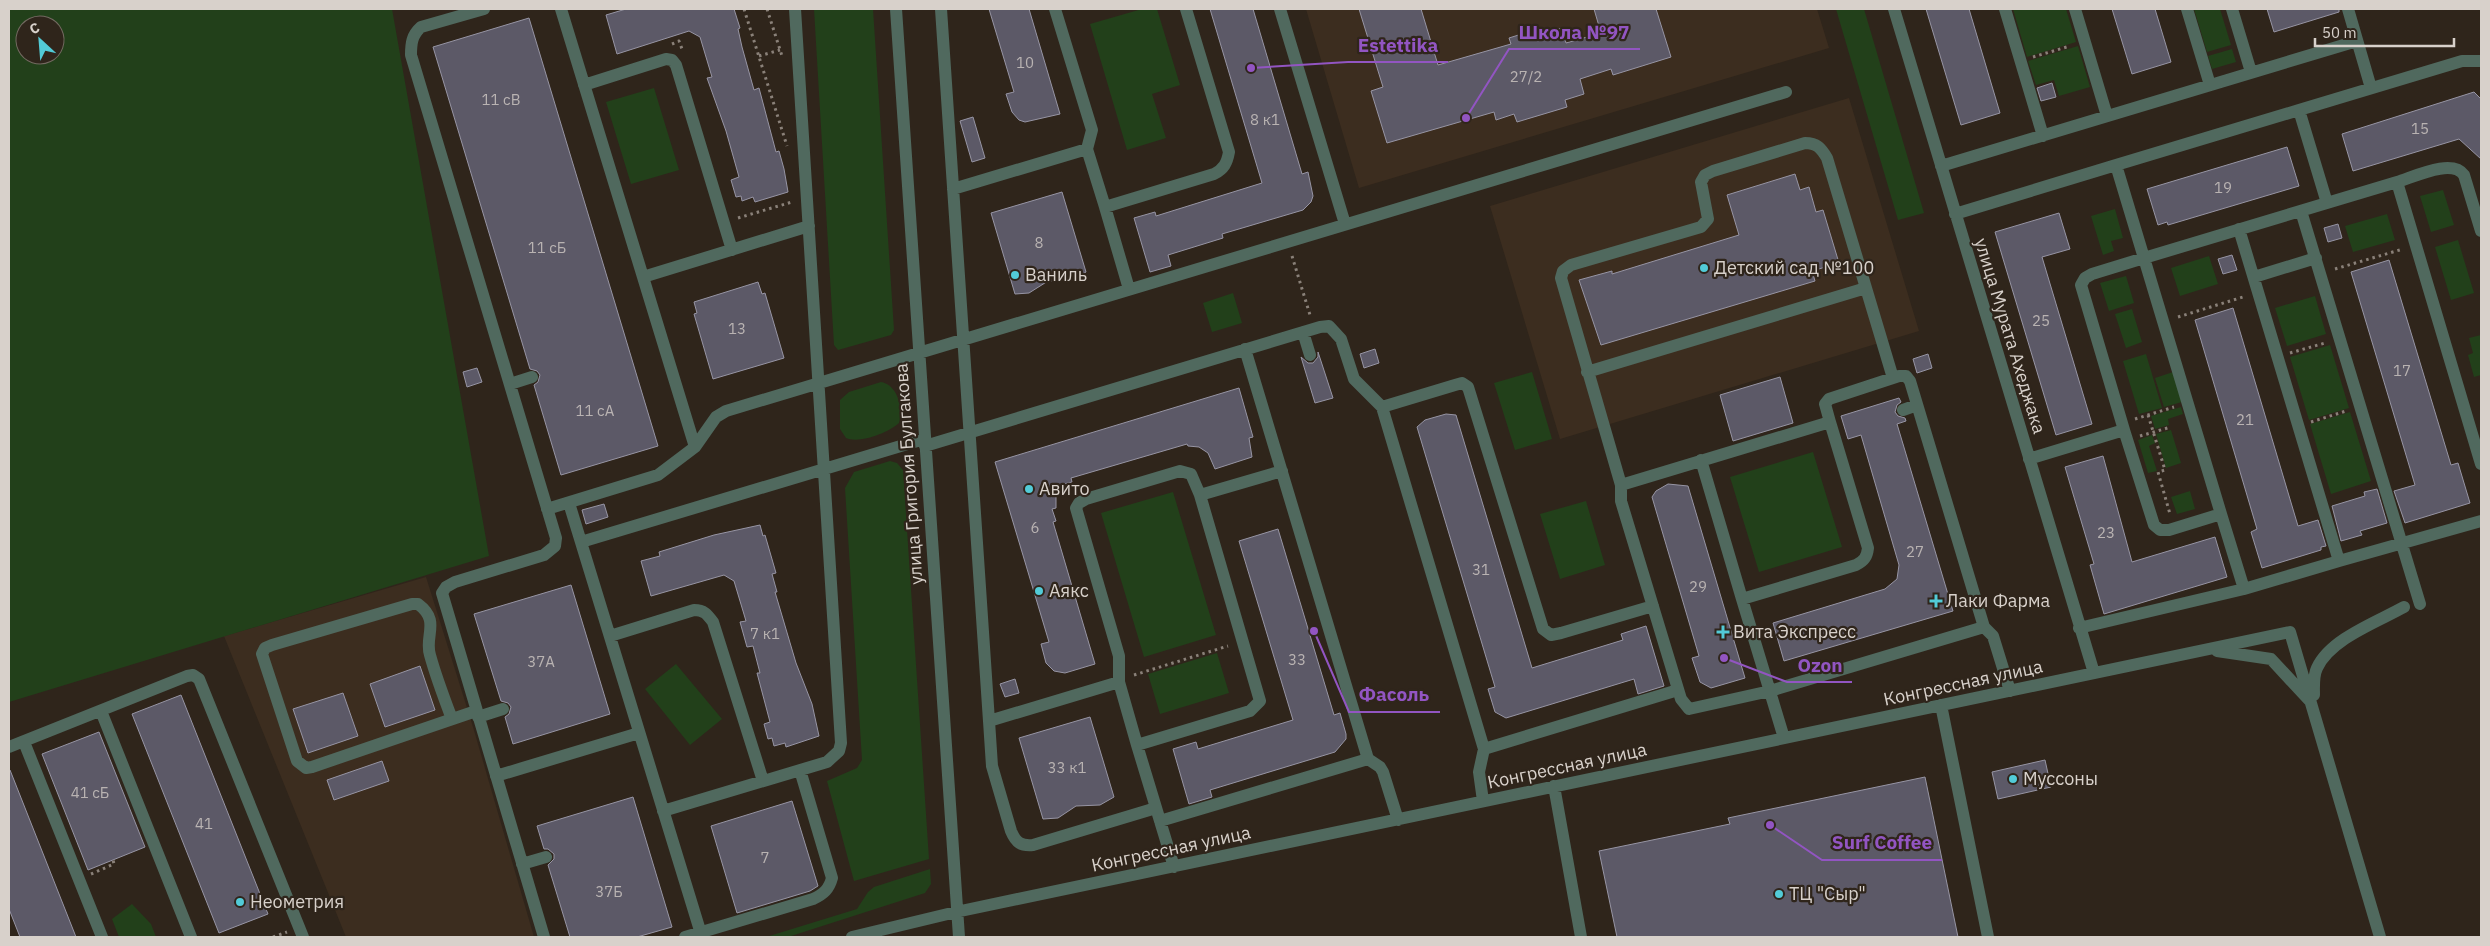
<svg xmlns="http://www.w3.org/2000/svg" width="2490" height="946" font-family="'IBM Plex Sans',sans-serif">
  <style>
    .built { fill: #3c2d1f }
    .green { fill: #22401a; fill-rule: evenodd }
    .building { fill: #5c5967; stroke: #9795a4 }
    .lines { fill: none; stroke-linecap: round; stroke-linejoin: round }
    .path { stroke: #8a8179; stroke-width: 3; stroke-dasharray: 2.5 4; stroke-linecap: butt }
    .minor { stroke: #50695e; stroke-width: 12 }
    .poi-dot { fill: #52cbd7; stroke: #2f251b; stroke-width: 2 }
    .labels { text-anchor: middle; stroke-width: 4.5; stroke-linejoin: round; paint-order: stroke }
    .number-label { font-size: 15px; fill: #b9b3b2 }
    .poi-label { font-size: 18px; fill: #d8d1cb; stroke: #2f251b; text-anchor: start }
    .street-label { font-size: 18px; fill: #d8d1cb; stroke: #2f251b }
    .leader { fill: none; stroke: #9255c2; stroke-width: 2 }
    .callout-dot { fill: #9255c2; stroke: #2f251b; stroke-width: 2 }
    .callout-label { font-size: 19px; text-anchor: middle; font-weight: bold; fill: #9255c2; stroke: #2f251b; stroke-width: 4.5; stroke-linejoin: round; paint-order: stroke }
  </style>
  <rect width="100%" height="100%" fill="#2f251b"/>
  <path class="built" d="M1306,9H1817L1829,48L1359,188Z
    M1849,98L1919,331L1560,439L1490,206Z
    M426,577L473,727L534,937H346L224,636Z"/>
  <path class="green" d="M9,9H392L489,556L9,702ZM25,25H55V55H25Z
    M814,9H873L894,330L891,335L838,350L834,345Z
    M1142,9H1157L1180,85L1152,94L1166,138L1127,150L1090,24Z
    M1836,9H1864L1924,213L1898,220Z
    M2013,9H2066L2076,42L2027,57Z
    M2194,9H2220L2231,45L2207,52Z
    M2078,46L2090,87L2059,96L2054,80L2036,85L2028,61Z
    M2232,49L2236,62L2212,69L2208,56Z
    M654,88L679,170L631,184L606,102Z
    M2443,190L2454,225L2431,232L2420,196Z
    M2115,209L2123,238L2111,241L2114,251L2103,255L2091,216Z
    M2387,214L2395,240L2353,252L2345,226Z
    M2458,240L2474,293L2451,300L2435,247Z
    M2209,256L2218,284L2180,296L2171,268Z
    M2126,276L2134,303L2109,311L2100,283Z
    M1233,293L1242,323L1212,332L1203,303Z
    M2315,296L2326,334L2287,346L2275,308Z
    M2132,309L2142,342L2126,348L2115,314Z
    M2481,335V375L2474,377L2468,355L2473,353L2469,338Z
    M2330,345L2349,408L2309,420L2290,357Z
    M2146,354L2162,408L2139,414L2123,361Z
    M1532,372L1552,439L1515,450L1494,383Z
    M2173,372L2182,402L2164,407L2155,378Z
    M881,382C898,385 903,408 899,423C888,433 859,444 846,438L840,429V400L849,392Z
    M2181,407L2183,414L2168,419L2169,425L2155,429L2151,416Z
    M2350,412L2371,481L2331,494L2310,424Z
    M2171,430L2181,463L2166,468L2156,434Z
    M2152,435L2155,443L2149,446L2157,471L2148,473L2138,440Z
    M1813,452L1842,547L1759,572L1730,477Z
    M890,461L897,463L903,470L929,859L854,881L827,781L857,768L862,760L845,488L854,472Z
    M2190,491L2195,509L2177,514L2171,497Z
    M1173,492L1216,635L1144,657L1101,513Z
    M1586,501L1605,565L1560,579L1540,514Z
    M1217,653L1229,693L1160,714L1148,674Z
    M676,664L722,719L690,745L645,689Z
    M930,869L931,884L925,893L788,937H766L857,909L868,892L874,887Z
    M132,904L151,924L156,937H119L112,919Z"/>
  <path class="building" d="M626,9H734L740,28L738,29L742,47L754,90L759,88L776,152L779,151L784,169L788,192L755,202L753,197L742,201L741,196L736,197L731,180L739,177L726,131L707,78L712,77L700,37L689,31L617,54L606,15Z
    M989,9H1029L1060,114L1025,122L1019,120L1012,112L1006,94L1014,92Z
    M1210,9H1253L1302,174L1308,172L1313,196L1311,202L1303,210L1222,234L1223,238L1168,255L1171,266L1150,272L1134,218L1155,212L1156,216L1262,183Z
    M1359,9H1421L1438,65L1511,44L1509,38L1528,32L1530,38L1562,28L1566,43L1601,33L1594,9H1656L1671,57L1613,75L1611,69L1580,79L1584,94L1565,100L1567,107L1517,122L1514,114L1496,120L1494,112L1387,143L1371,91L1383,87Z
    M1926,9H1969L2000,113L1961,125Z
    M2112,9H2155L2171,62L2132,74Z
    M2267,9H2339V12L2274,32Z
    M529,18L658,446L561,475L534,385L538,382L540,375L537,371L530,369L433,47Z
    M2052,83L2056,97L2041,101L2037,88Z
    M2474,92L2481,99V159L2459,139L2353,171L2342,134Z
    M973,117L985,158L972,162L960,121Z
    M2287,147L2299,186L2168,225L2167,222L2158,225L2147,189Z
    M1795,174L1800,190L1809,187L1816,212L1823,210L1839,263L1812,271L1815,281L1601,345L1579,280L1612,271V274L1739,235L1727,195Z
    M1062,192L1086,272L1072,280L1048,281L1029,293L1015,294L991,213Z
    M2059,213L2070,249L2042,257L2092,424L2056,435L1995,232Z
    M2338,224L2342,238L2328,242L2324,228Z
    M2232,255L2237,270L2223,274L2218,259Z
    M2389,260L2451,465L2458,463L2470,503L2405,523L2394,491L2415,485L2351,272Z
    M758,282L762,294L765,293L784,358L713,379L694,314L697,313L694,302Z
    M2233,308L2298,526L2318,520L2326,546L2321,547V550L2262,568L2251,532L2257,529L2195,320Z
    M1375,349L1379,363L1364,368L1360,354Z
    M1318,352L1333,398L1315,403L1301,357L1308,363H1313L1318,357Z
    M1928,354L1932,368L1917,373L1913,359Z
    M477,368L482,382L467,387L463,372Z
    M1780,377L1793,423L1733,441L1720,395Z
    M1239,388L1253,437L1249,438L1252,457L1215,469L1208,453L1199,447L1188,446L1187,444L1071,478L1072,482L1064,484L1065,488L1056,496V508L1052,509L1056,521L1053,522L1095,664L1065,673L1054,671L1046,663L1041,644L1049,642L995,462Z
    M1899,398L1901,402L1897,405L1895,412L1898,416L1905,418L1906,421L1897,424L1953,611L1784,661L1773,623L1885,589L1897,579L1899,565L1861,435L1848,439L1841,416Z
    M1446,414L1456,415L1532,668L1623,640L1621,634L1646,626L1664,686L1638,694L1634,679L1506,718L1495,712L1488,689L1495,687L1417,427L1425,420Z
    M2103,456L2132,562L2215,537L2227,577L2104,614L2090,565L2094,564L2065,467Z
    M1668,484L1688,486L1745,678L1711,688L1700,682L1692,658L1699,656L1652,497L1656,491Z
    M2377,489L2387,523L2360,531L2362,535L2341,541L2332,506L2365,496L2364,492Z
    M604,504L608,517L586,524L582,510Z
    M760,525L763,536L765,535L776,573L772,574L777,592H775L796,663L812,704L819,736L786,747L785,743L774,746L772,738L768,739L764,724L770,722L757,673H760L753,646L747,647L740,622L746,621L734,581L724,575L651,596L641,561L660,556L659,552L714,535Z
    M1278,529L1334,715L1340,713L1346,734V739L1335,752L1210,790L1212,797L1189,804L1173,749L1196,742L1198,749L1293,720L1239,541Z
    M571,585L610,714L513,744L505,717L509,714L511,707L508,703L501,701L474,614Z
    M420,666L435,710L385,727L370,684Z
    M1015,679L1019,693L1005,697L1000,684Z
    M343,693L358,736L308,753L293,709Z
    M181,695L268,914L219,933L132,714Z
    M1090,717L1114,797L1100,805L1076,806L1058,818L1043,819L1019,738Z
    M99,732L145,847L88,870L42,754Z
    M2045,760L2051,787L1998,799L1992,772Z
    M382,761L389,781L334,800L327,780Z
    M9,770H10L76,937H20L9,909Z
    M1925,777L1958,937H1617L1599,851L1730,824L1728,818Z
    M633,797L672,927L637,937H570L548,865L554,859V854L548,849H544L537,826Z
    M792,801L818,886L810,891L737,913L711,826Z"/>
  <g class="lines">
    <path class="path" d="M744,9L787,146
      M767,9L782,56
      M672,44L679,41L682,49
      M759,56L780,50
      M2033,57L2070,46
      M738,218L792,202
      M1292,256L1310,315
      M2335,269L2403,249
      M2178,317L2243,297
      M2290,353L2325,343
      M2148,415L2165,470L2158,472L2170,514
      M2135,419L2174,407
      M2311,422L2346,411
      M2140,436L2171,427
      M1134,675L1228,646
      M91,874L114,864L113,860
      M273,937L287,932"/>
    <path class="minor" d="M484,9L421,27C412,35 411,43 411,55L556,538L555,546L544,555L455,582L446,587L442,593L544,937
      M561,9L695,447
      M896,9L959,937
      M941,9L989,721
      M1055,9L1092,130L1087,149L1105,207L1214,174C1224,169 1227,163 1229,152L1186,9
      M1280,9L1345,224
      M1894,9L2094,673
      M2005,9L2043,136
      M2075,9L2107,116
      M2187,9L2210,85
      M2232,9L2251,72
      M2348,9L2371,88
      M584,85L666,59L672,60L676,65L732,250
      M1941,166L2357,41
      M2397,182C2414,177 2452,158 2464,175L2481,231
      M953,189L1087,149
      M2327,203L2299,110L2462,61H2481
      M1105,207L1129,289
      M2301,211L2420,604
      M1955,214L2116,165
      M2239,229L2339,561L2244,589
      M643,277L809,226
      M2254,277L2316,258
      M1303,332L1310,355
      M1245,349L1368,759L1380,767L1383,772L1398,820
      M1587,372L1866,288
      M510,384L532,377
      M1903,410L1917,405
      M2124,430L2081,285L2085,278L2092,274L2144,258L2116,165L2299,110
      M925,446L1320,327L1329,326L1341,339L1354,379L1382,407
      M2029,459L2124,430L2154,525L2160,530H2169L2221,514L2244,589L2079,628
      M1701,460L1742,599L1856,565C1864,561 1867,557 1868,548L1830,422
      M1621,485L1561,278L1563,271L1571,265L1701,227L1708,219L1701,182L1705,175L1713,171L1805,143C1817,143 1821,148 1827,158L1893,378
      M1200,495L1191,474L1180,471L1086,499L1079,503L1076,508L1119,656V682L1137,745L1250,711L1260,701L1200,495L1282,471
      M569,503L702,937
      M547,509L658,475L695,447L716,417L726,411L1786,92
      M2221,514L2144,258L2397,182L2481,464
      M581,542L924,439
      M2339,561L2481,521
      M1742,599L1784,738
      M1984,627L1770,691L1689,709L1681,699L1621,501V485L1830,422L1825,404L1829,399L1899,376H1906L1910,381L1984,627L1993,636L2010,691
      M610,636L694,610C704,610 707,614 713,622L763,781
      M2217,651L2271,659L2309,700
      M1119,682L989,721L992,766L1011,831C1016,843 1021,846 1033,845L1156,808
      M2314,695C2314,687 2313,676 2317,668C2330,639 2377,622 2404,607
      M1941,705L1988,937
      M101,711L191,937
      M478,717L503,709
      M452,719C444,698 436,677 430,655C424,636 441,621 418,604H412L272,645L265,648L262,654L297,761L306,768L312,767L476,711
      M24,742L102,937
      M1137,745L1174,867
      M9,747L187,676L193,675L199,679L303,937
      M1484,749L1382,407L1455,385L1462,383L1468,387L1543,629L1551,635L1561,633L1653,606
      M496,776L639,733
      M1554,786L1581,937
      M1483,801L1479,772L1484,749L1678,690
      M663,811L827,762L839,751L841,743L795,9
      M1160,821L1368,759
      M522,864L546,857
      M685,937L813,899C824,894 829,889 832,878L800,770
      M852,937L956,912L2290,632L2380,937"/>
  </g>
  <g class="poi-dot">
    <circle cx="1704" cy="268" r="5"/>
    <circle cx="1015" cy="275" r="5"/>
    <circle cx="1029" cy="489" r="5"/>
    <circle cx="1039" cy="591" r="5"/>
    <path d="M1933.5 593.5h5v5h5v5h-5v5h-5v-5h-5v-5h5z"/>
    <path d="M1720.5 624.5h5v5h5v5h-5v5h-5v-5h-5v-5h5z"/>
    <circle cx="2013" cy="779" r="5"/>
    <circle cx="1779" cy="894" r="5"/>
    <circle cx="240" cy="902" r="5"/>
  </g>
  <g class="labels">
    <g class="number-label">
      <text x="1025" y="68">10</text>
      <text x="1526" y="82">27/2</text>
      <text x="501" y="105">11 сВ</text>
      <text x="1265" y="125">8 к1</text>
      <text x="2420" y="134">15</text>
      <text x="2223" y="193">19</text>
      <text x="1039" y="248">8</text>
      <text x="547" y="253">11 сБ</text>
      <text x="2041" y="326">25</text>
      <text x="737" y="334">13</text>
      <text x="2402" y="376">17</text>
      <text x="595" y="416">11 сА</text>
      <text x="2245" y="425">21</text>
      <text x="1035" y="533">6</text>
      <text x="2106" y="538">23</text>
      <text x="1915" y="557">27</text>
      <text x="1481" y="575">31</text>
      <text x="1698" y="592">29</text>
      <text x="765" y="639">7 к1</text>
      <text x="1297" y="665">33</text>
      <text x="541" y="667">37А</text>
      <text x="1067" y="773">33 к1</text>
      <text x="90" y="798">41 сБ</text>
      <text x="204" y="829">41</text>
      <text x="765" y="863">7</text>
      <text x="609" y="897">37Б</text>
    </g>
    <g class="poi-label">
      <text x="1714" y="274">Детский сад №100</text>
      <text x="1025" y="281">Ваниль</text>
      <text x="1039" y="495">Авито</text>
      <text x="1049" y="597">Аякс</text>
      <text x="1946" y="607">Лаки Фарма</text>
      <text x="1733" y="638">Вита Экспресс</text>
      <text x="2023" y="785">Муссоны</text>
      <text x="1789" y="900">ТЦ "Сыр"</text>
      <text x="250" y="908">Неометрия</text>
    </g>
    <g class="street-label">
      <text transform="translate(2010 336) rotate(73)" y="6">улица Мурата Ахеджака</text>
      <text transform="translate(909 474) rotate(-94)" y="6">улица Григория Булгакова</text>
      <text transform="translate(1963 683) rotate(-12)" y="6">Конгрессная улица</text>
      <text transform="translate(1567 766) rotate(-12)" y="6">Конгрессная улица</text>
      <text transform="translate(1171 849) rotate(-12)" y="6">Конгрессная улица</text>
    </g>
  </g>
  <path class="leader" d="M1466 118L1509 49H1640M1251 68L1348 62H1448M1724 658L1787 682H1852M1314 631L1349 712H1440M1770 825L1822 860H1942"/>
  <g class="callout-dot">
    <circle cx="1466" cy="118" r="5"/>
    <circle cx="1251" cy="68" r="5"/>
    <circle cx="1724" cy="658" r="5"/>
    <circle cx="1314" cy="631" r="5"/>
    <circle cx="1770" cy="825" r="5"/>
  </g>
  <g class="callout-label">
    <text x="1574" y="39">Школа №97</text>
    <text x="1398" y="52">Estettika</text>
    <text x="1820" y="672">Ozon</text>
    <text x="1394" y="701">Фасоль</text>
    <text x="1882" y="849">Surf Coffee</text>
  </g>
  <rect width="2490" height="946" fill="none" stroke="#d8d1cb" stroke-width="20"/>
  <g transform="translate(40 40) rotate(334)"><circle r="24" fill="#2f251b" stroke="#736a61"/>
  <path d="M0-4L9 19L0 12L-9 19Z" fill="#52cbd7"/>
  <text y="-8" font-size="14" font-weight="bold" text-anchor="middle" fill="#d8d1cb">С</text>
  </g>
  <path d="M2315 38v8h139v-8" fill="none" stroke="#d8d1cb" stroke-width="2.5"/>
  <text x="2322" y="38" font-size="15" fill="#d8d1cb" stroke="#2f251b" stroke-width="4" paint-order="stroke">50 m</text>
</svg>
